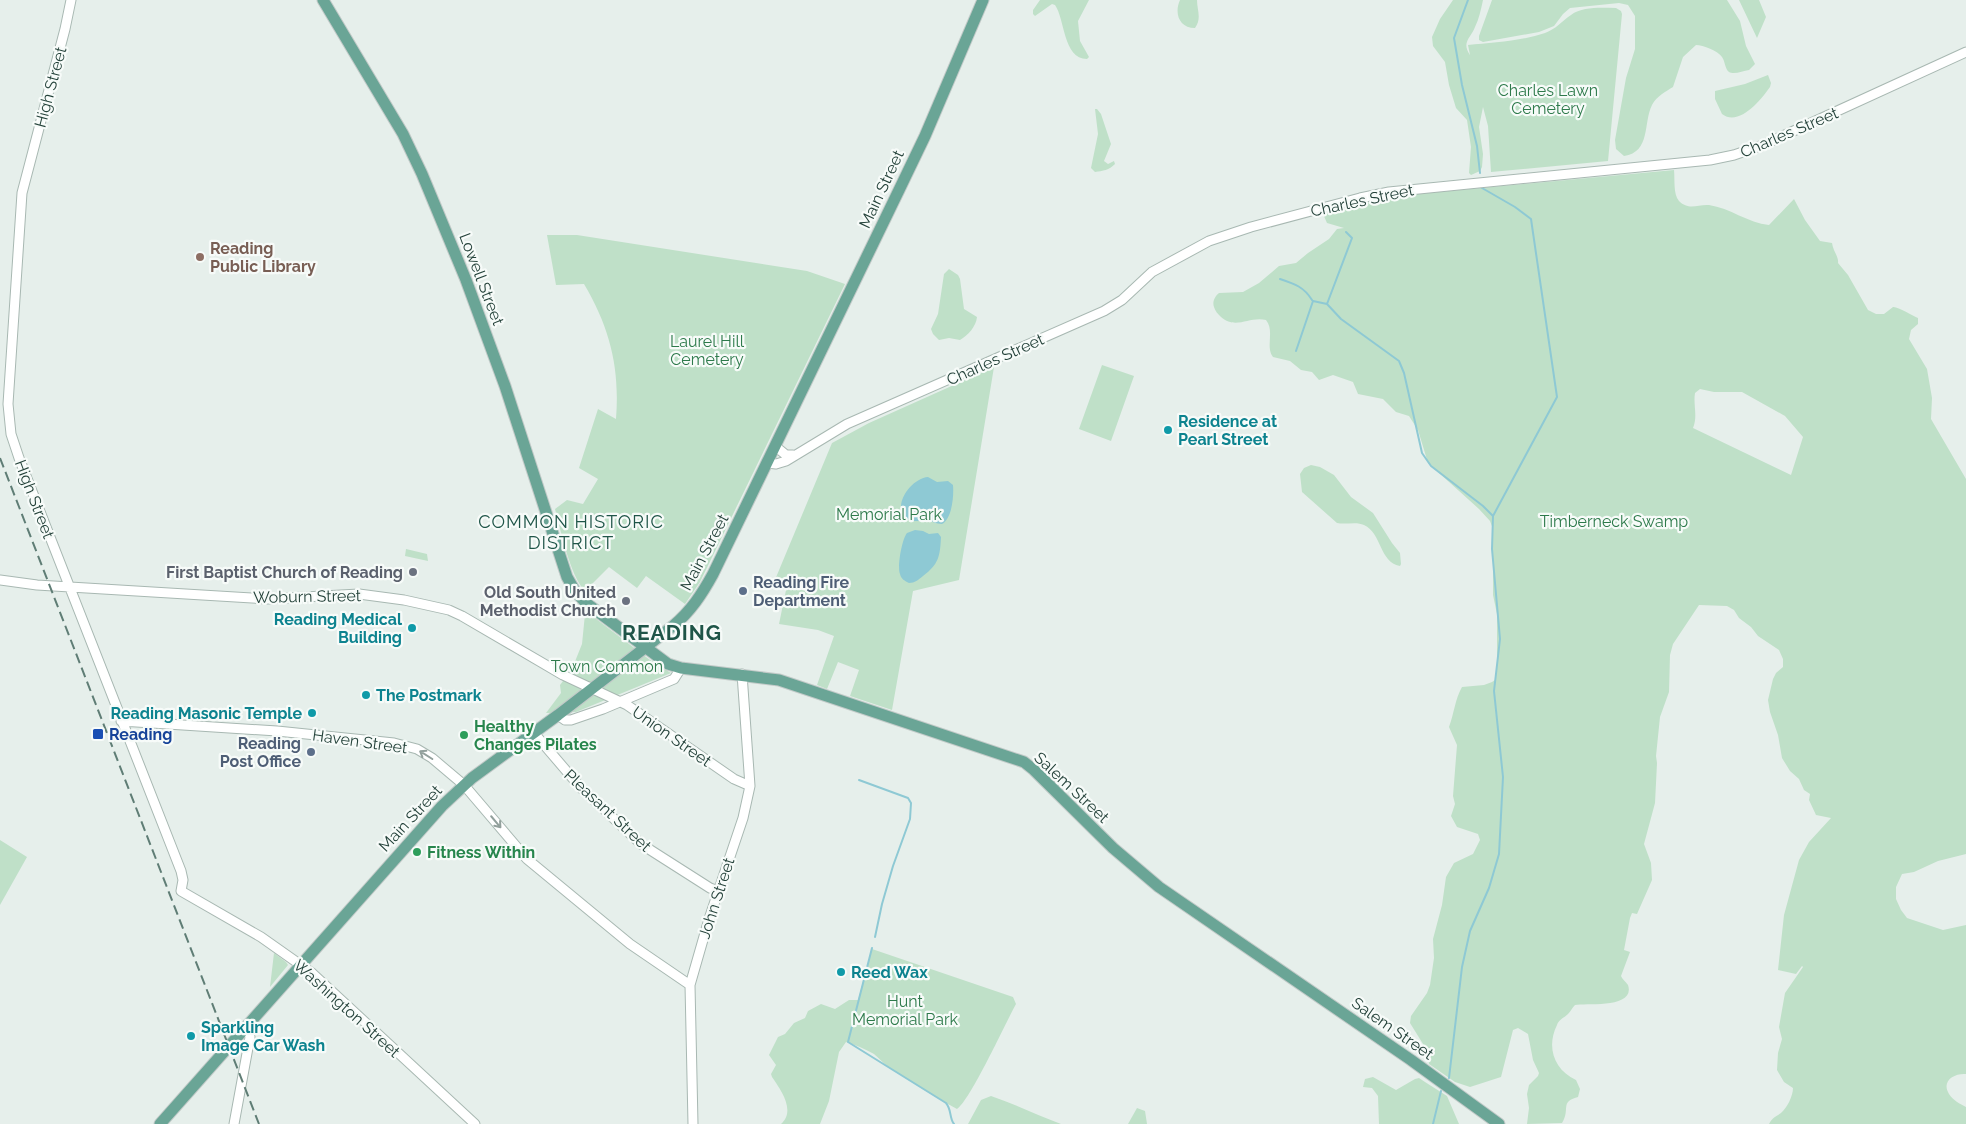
<svg xmlns="http://www.w3.org/2000/svg" width="1966" height="1124" font-family="Raleway,sans-serif">
  <style>
    .green { fill: #bfe0c8; fill-rule: evenodd }
    .water { fill: #8ec9d4 }
    .lines { fill: none; stroke-linecap: round; stroke-linejoin: round }
    .stream { stroke: #8ec9d4; stroke-width: 2 }
    .minor-casing { stroke: #a8b8b2; stroke-width: 11 }
    .major-casing { stroke: #c2cac8; stroke-width: 13 }
    .minor { stroke: #fff; stroke-width: 9 }
    .major { stroke: #6aa596; stroke-width: 11 }
    .rail { stroke: #5f7d75; stroke-width: 2; stroke-dasharray: 10 5; stroke-linecap: butt }
    .oneway { stroke: #92a09c }
    .education-dot { fill: #8d6e63; stroke: #f7fbf9; stroke-width: 2 }
    .culture-dot { fill: #0f9aa8; stroke: #f7fbf9; stroke-width: 2 }
    .worship-dot { fill: #6b7280; stroke: #f7fbf9; stroke-width: 2 }
    .service-dot { fill: #5c6f8a; stroke: #f7fbf9; stroke-width: 2 }
    .transit-dot { fill: #1a4fb4; stroke: #f7fbf9; stroke-width: 2 }
    .leisure-dot { fill: #2e9e5b; stroke: #f7fbf9; stroke-width: 2 }
    .labels { text-anchor: middle; stroke-width: 4.5; stroke-linejoin: round; paint-order: stroke }
    .street-label { font-size: 16px; fill: #24423a; stroke: #f7fbf9 }
    .park-label { font-size: 16px; fill: #2d7a4b; stroke: #f7fbf9 }
    .education-label { font-size: 16px; font-weight: bold; fill: #785e54; stroke: #f7fbf9; text-anchor: start }
    .culture-label { font-size: 16px; font-weight: bold; fill: #0d838f; stroke: #f7fbf9; text-anchor: start }
    .worship-label { font-size: 16px; font-weight: bold; fill: #5b616d; stroke: #f7fbf9; text-anchor: end }
    .service-label { font-size: 16px; font-weight: bold; fill: #4e5e75; stroke: #f7fbf9; text-anchor: start }
    .leisure-label { font-size: 16px; font-weight: bold; fill: #27864d; stroke: #f7fbf9; text-anchor: start }
    .transit-label { font-size: 16px; font-weight: bold; fill: #164399; stroke: #f7fbf9; text-anchor: start }
    .neighbourhood-label { font-size: 18px; letter-spacing: 1px; fill: #1f5548; stroke: #f7fbf9 }
    .district-label { font-size: 21px; font-weight: bold; letter-spacing: 1px; fill: #1f5548; stroke: #f7fbf9 }
  </style>
  <rect width="100%" height="100%" fill="#e6efeb"/>
  <path class="green" d="M1040,0H1089L1078,21L1080,41L1089,57L1087,59C1063,59 1065,19 1055,5L1052,4L1035,16L1033,14V10Z
    M1180,0H1197C1197,10 1202,18 1195,28C1179,28 1174,13 1180,0Z
    M1453,0H1483C1481,9 1479,19 1475,27C1471,38 1461,42 1470,55L1468,45C1492,43 1522,41 1545,33C1556,29 1562,21 1571,15C1583,6 1602,8 1616,8L1621,11L1622,14L1608,161L1491,172L1488,126L1483,107L1479,127L1483,154L1482,167L1480,171L1471,175L1469,173L1471,147L1467,120L1456,108L1449,85L1445,62L1433,46L1432,37L1440,19Z
    M1492,0H1727L1740,21L1746,46L1755,64L1749,70C1743,71 1734,75 1729,72C1725,69 1725,61 1722,57C1718,51 1703,45 1696,45L1683,57L1673,87C1665,92 1657,96 1652,105C1643,123 1651,152 1624,156L1616,149L1615,140L1626,78L1635,49V16L1628,5L1619,3L1570,8L1563,14L1554,26L1539,32L1483,42L1479,40V36Z
    M1739,0H1759L1766,17L1757,38Z
    M1768,75L1771,83L1770,87C1761,100 1739,127 1722,114L1715,99V91L1745,84Z
    M1095,109H1097L1101,114L1111,144L1104,161L1108,164L1114,161L1115,164C1109,170 1103,171 1095,172L1091,168L1098,134Z
    M1674,170C1675,179 1673,194 1679,201C1689,211 1698,204 1709,205C1730,208 1748,223 1769,225L1794,199L1805,220L1820,241L1832,243C1833,251 1839,257 1838,263L1848,275L1868,310L1876,314H1884L1893,307C1897,306 1913,316 1918,318V324L1911,330L1909,339L1927,369L1932,398L1931,419L1966,479V854L1938,861L1914,872L1902,874L1896,887V899L1901,910L1907,918L1943,930L1966,925V1074C1954,1073 1941,1081 1949,1094C1953,1100 1960,1104 1966,1107V1124H1769C1772,1118 1775,1117 1781,1113C1787,1108 1793,1096 1793,1088L1784,1082L1777,1070L1778,1053L1782,1039L1779,1027L1785,993L1803,967L1802,966L1796,974L1778,970L1784,915L1799,860L1809,842L1831,818L1816,815L1809,800L1810,794L1804,790L1799,779L1790,771L1782,758L1778,735L1770,712L1768,700L1773,679L1776,673L1783,667V659L1779,650L1758,636L1751,627L1739,618L1734,610L1727,606L1699,605L1673,644L1670,655L1669,692L1660,717L1656,756L1657,763L1655,803L1644,844L1651,863L1652,880L1637,914L1632,913L1630,918L1624,950L1630,952L1621,976C1622,979 1626,982 1628,985C1636,1009 1586,1003 1575,1005C1572,1008 1571,1011 1568,1014C1564,1018 1559,1019 1557,1025C1546,1047 1554,1070 1576,1080L1580,1089L1578,1097C1559,1102 1571,1109 1562,1123L1527,1124L1529,1108L1527,1094L1529,1085L1538,1076L1539,1073L1533,1060L1528,1034L1518,1028L1513,1030L1501,1077L1470,1087L1455,1082L1429,1064L1428,1052L1410,1023L1411,1016L1427,993L1430,985L1434,958L1433,939L1442,905L1446,877L1454,863L1473,854L1480,840L1478,834L1457,827L1451,816L1455,804L1453,796L1457,745L1449,727C1454,714 1455,699 1462,687L1484,685L1492,682L1495,680L1497,667V614L1493,595V529L1490,521L1479,509L1428,463L1418,430L1409,416L1396,412L1383,399L1358,394L1353,382L1333,375L1319,380L1312,372L1301,370L1290,361L1273,357C1265,347 1275,331 1266,320C1249,316 1236,330 1221,317C1218,314 1215,311 1214,307C1212,302 1215,296 1219,293L1243,292L1259,283L1279,266L1296,263L1308,253L1329,239L1337,229L1344,228L1327,223L1323,214L1360,204L1406,195ZM1700,389L1714,392H1742L1785,416L1803,437L1791,475L1693,428C1698,416 1693,405 1695,393Z
    M547,235H577L807,271L845,284L700,582L685,604L646,576L637,588L609,567L585,591C570,576 561,531 555,509L567,500L583,504L598,479L579,468L598,409L616,419C620,368 610,328 584,284L556,285Z
    M949,269L958,275L960,279L964,309L977,317C976,327 968,335 960,340L949,338L939,340L933,334L931,329L938,314L944,274Z
    M1102,365L1134,376L1111,441L1079,429Z
    M994,367L959,580L913,591L892,710L850,696L859,670L838,662L827,689L817,685L834,636L818,630L779,624L786,590L772,587L832,443L869,423Z
    M1311,465L1320,467L1334,475L1351,497L1373,513L1392,543L1400,553L1401,564L1400,566C1379,562 1382,533 1364,525C1356,521 1346,525 1337,523L1302,492L1300,474L1304,468Z
    M406,549L427,554L428,561L405,556Z
    M587,612L650,660L671,673L576,712L546,713L561,693L560,685L572,669L582,644L585,614Z
    M0,840L27,857L0,905Z
    M872,949L1013,997L1016,1004C1005,1024 970,1101 957,1109C934,1097 911,1081 888,1067C883,1063 879,1058 874,1054C865,1049 856,1045 846,1042L839,1052L829,1101L820,1124H781C796,1111 781,1090 772,1077L771,1074L776,1065L769,1055L778,1037L785,1034L794,1023L805,1018L808,1011L821,1004L835,1009L849,1000H858Z
    M274,953L286,962L288,965L270,987Z
    M1373,1077L1396,1090L1415,1079L1419,1078L1425,1082L1447,1096L1459,1124H1379L1378,1096L1372,1088L1363,1087L1365,1079Z
    M991,1096C1015,1104 1037,1115 1061,1124H968L981,1100Z
    M1137,1108L1145,1111L1147,1124H1128Z"/>
  <path class="water" d="M928,477L937,482L948,481L953,485C954,496 952,519 942,524C936,524 932,521 927,520C920,520 915,523 908,519C890,508 911,478 928,477Z
    M915,530L923,531L929,534L938,533L941,537C940,556 939,564 923,576C918,580 915,583 909,583C905,581 901,579 900,574C897,567 902,539 907,533Z"/>
  <g class="lines">
    <path class="stream" d="M1468,0L1454,38L1462,85L1477,146L1480,173
      M1346,232L1352,238L1327,304L1341,319L1399,361L1404,373L1422,453L1431,466L1483,506L1493,516
      M1280,279C1295,284 1304,287 1312,300
      M1296,351L1313,301L1327,304
      M859,780L908,798L911,803L910,819L893,866L882,904L875,937
      M872,948L848,1042L946,1103C952,1110 949,1118 954,1124
      M1449,1078L1462,967L1470,931L1489,888L1499,854L1503,777L1494,691L1500,639L1492,549L1493,516L1557,397L1531,219L1515,207L1482,188
      M1433,1124L1441,1091"/>
    <defs>
      <path id="minor" d="M71,0L65,29L22,193L8,404L11,434L19,458L181,871L183,880L181,891L261,937L312,973L475,1124
        M775,446L786,455H793
        M767,463L776,464L786,461L847,424L1104,311L1122,300L1152,272L1209,241L1251,227L1360,198L1389,192L1710,160L1734,155L1763,145L1966,52
        M0,580L37,585L268,599L359,594L404,600L449,610L462,616L563,675L627,705L734,779L750,786
        M558,715L565,720H571L603,709L674,679L681,668
        M121,721L277,731L394,743L417,749L432,758L464,785L527,859L630,944L690,985
        M534,733L581,788L641,844L710,888L718,891
        M234,1124L250,1037L247,1026
        M693,1124L690,985L709,919L743,818L750,786L742,674"/>
      <path id="major" d="M323,0L403,134L422,174L466,280L505,386L567,577L575,591L586,603L668,664L681,668L779,680L1024,762L1034,770L1113,848L1159,887L1411,1060L1499,1124
        M160,1124L442,806L472,778L558,715L673,626C691,611 702,594 713,574L900,188L925,136L983,0"/>
    </defs>
    <use href="#minor" class="minor-casing"/>
    <use href="#major" class="major-casing"/>
    <use href="#minor" class="minor"/>
    <use href="#major" class="major"/>
    <path class="rail" d="M0,458L259,1124"/>
  </g>
  <defs><path id="oneway-shaft" d="M-6 0H5M1.5-3L5.5 0L1.5 3" fill="none" stroke-width="1.6" stroke-linecap="round" stroke-linejoin="round" transform="scale(1.25)"/></defs>
  <g class="oneway">
    <use href="#oneway-shaft" transform="translate(426 755) rotate(-148)"/>
    <use href="#oneway-shaft" transform="translate(496 822) rotate(50)"/>
  </g>
  <circle class="education-dot" cx="200" cy="257" r="5"/>
  <g class="culture-dot">
    <circle cx="1168" cy="430" r="5"/>
    <circle cx="412" cy="628" r="5"/>
    <circle cx="366" cy="695" r="5"/>
    <circle cx="312" cy="713" r="5"/>
    <circle cx="841" cy="972" r="5"/>
    <circle cx="191" cy="1036" r="5"/>
  </g>
  <g class="worship-dot">
    <circle cx="413" cy="572" r="5"/>
    <circle cx="626" cy="601" r="5"/>
  </g>
  <g class="service-dot">
    <circle cx="743" cy="591" r="5"/>
    <circle cx="311" cy="752" r="5"/>
  </g>
  <rect class="transit-dot" x="92" y="728" width="12" height="12" rx="2.5"/>
  <g class="leisure-dot">
    <circle cx="464" cy="735" r="5"/>
    <circle cx="417" cy="852" r="5"/>
  </g>
  <g class="labels">
    <g class="street-label">
      <text transform="translate(50 87) rotate(-75)" y="6">High Street</text>
      <text transform="translate(1789 132) rotate(-23)" y="6">Charles Street</text>
      <text transform="translate(881 189) rotate(-65)" y="6">Main Street</text>
      <text transform="translate(1362 200) rotate(-12)" y="6">Charles Street</text>
      <text transform="translate(482 279) rotate(69)" y="6">Lowell Street</text>
      <text transform="translate(995 359) rotate(-24)" y="6">Charles Street</text>
      <text transform="translate(35 499) rotate(69)" y="6">High Street</text>
      <text transform="translate(704 552) rotate(-62)" y="6">Main Street</text>
      <text transform="translate(307 596) rotate(-1)" y="6">Woburn Street</text>
      <text transform="translate(672 736) rotate(35)" y="6">Union Street</text>
      <text transform="translate(360 741) rotate(8)" y="6">Haven Street</text>
      <text transform="translate(1072 787) rotate(43)" y="6">Salem Street</text>
      <text transform="translate(608 810) rotate(43)" y="6">Pleasant Street</text>
      <text transform="translate(410 818) rotate(-47)" y="6">Main Street</text>
      <text transform="translate(716 898) rotate(-72)" y="6">John Street</text>
      <text transform="translate(347 1008) rotate(42)" y="6">Washington Street</text>
      <text transform="translate(1393 1028) rotate(35)" y="6">Salem Street</text>
    </g>
    <g class="park-label">
      <text x="1548" y="96">Charles Lawn<tspan x="1548" dy="18">Cemetery</tspan></text>
      <text x="707" y="347">Laurel Hill<tspan x="707" dy="18">Cemetery</tspan></text>
      <text x="889" y="520">Memorial Park</text>
      <text x="1614" y="527">Timberneck Swamp</text>
      <text x="607" y="672">Town Common</text>
      <text x="905" y="1007">Hunt<tspan x="905" dy="18">Memorial Park</tspan></text>
    </g>
    <g class="education-label">
      <text x="210" y="254">Reading<tspan x="210" dy="18">Public Library</tspan></text>
    </g>
    <g class="culture-label">
      <text x="1178" y="427">Residence at<tspan x="1178" dy="18">Pearl Street</tspan></text>
      <text x="402" y="625" text-anchor="end">Reading Medical<tspan x="402" dy="18">Building</tspan></text>
      <text x="376" y="701">The Postmark</text>
      <text x="302" y="719" text-anchor="end">Reading Masonic Temple</text>
      <text x="851" y="978">Reed Wax</text>
      <text x="201" y="1033">Sparkling<tspan x="201" dy="18">Image Car Wash</tspan></text>
    </g>
    <g class="worship-label">
      <text x="403" y="578">First Baptist Church of Reading</text>
      <text x="616" y="598">Old South United<tspan x="616" dy="18">Methodist Church</tspan></text>
    </g>
    <g class="service-label">
      <text x="753" y="588">Reading Fire<tspan x="753" dy="18">Department</tspan></text>
      <text x="301" y="749" text-anchor="end">Reading<tspan x="301" dy="18">Post Office</tspan></text>
    </g>
    <g class="leisure-label">
      <text x="474" y="732">Healthy<tspan x="474" dy="18">Changes Pilates</tspan></text>
      <text x="427" y="858">Fitness Within</text>
    </g>
    <g class="transit-label">
      <text x="109" y="740">Reading</text>
    </g>
    <g class="neighbourhood-label">
      <text x="571" y="528">COMMON HISTORIC<tspan x="571" dy="21">DISTRICT</tspan></text>
    </g>
    <g class="district-label">
      <text x="672" y="640">READING</text>
    </g>
  </g>
</svg>
